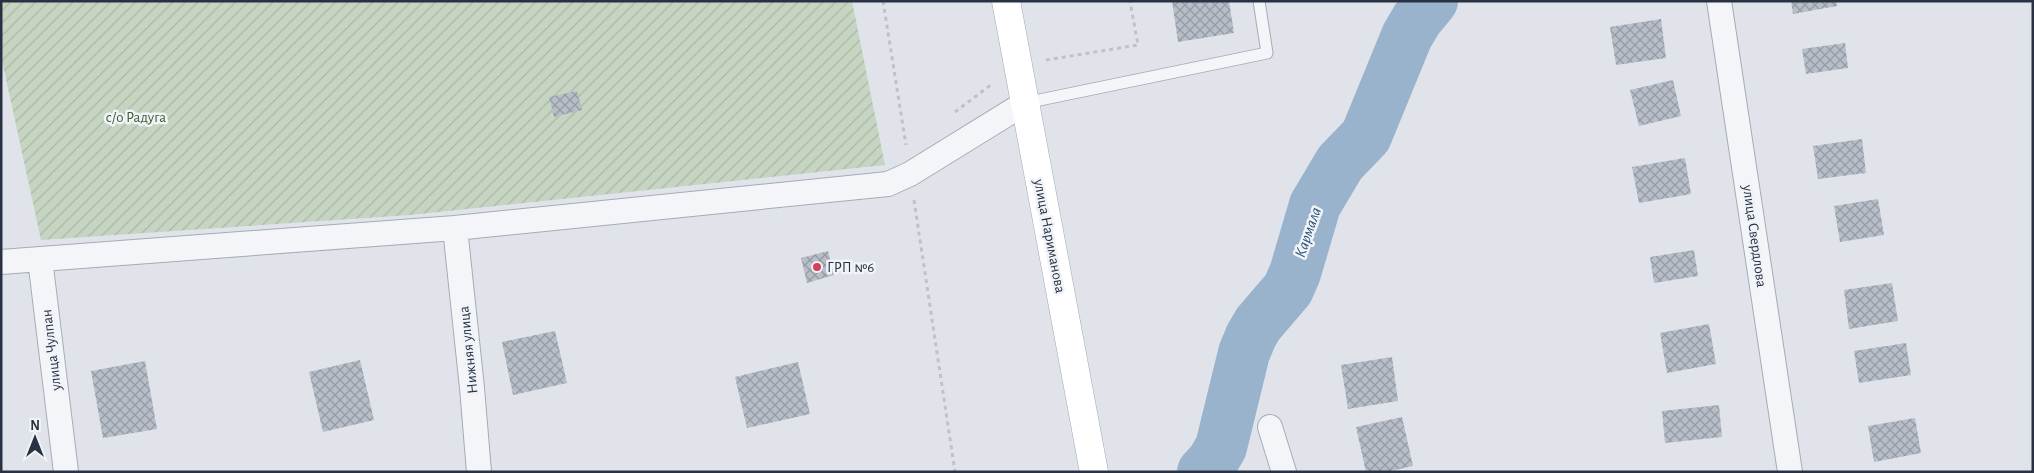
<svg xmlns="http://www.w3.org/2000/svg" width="2034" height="473" font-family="'Alegreya Sans',sans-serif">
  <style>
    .garden { fill: url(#garden-furrows) }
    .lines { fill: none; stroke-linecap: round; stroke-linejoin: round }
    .river { stroke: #99b3cd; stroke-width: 52 }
    .building { fill: url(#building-cross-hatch) }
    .service-casing { stroke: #a5abb5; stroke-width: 13 }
    .minor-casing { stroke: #a5abb5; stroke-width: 26 }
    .primary-casing { stroke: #9fa9b7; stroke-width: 29 }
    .path { stroke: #bfc2c9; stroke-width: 3; stroke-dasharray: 4 4; stroke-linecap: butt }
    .service { stroke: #f4f5f8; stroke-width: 11 }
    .minor { stroke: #f4f5f8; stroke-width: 24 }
    .primary { stroke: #fff; stroke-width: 28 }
    .poi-dot { fill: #d73e58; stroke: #f0f3f7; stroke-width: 2 }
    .labels { text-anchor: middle; stroke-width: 5; stroke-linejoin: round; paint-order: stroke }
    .park-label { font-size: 15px; fill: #3d6034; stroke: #f0f3f7 }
    .street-label { font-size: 15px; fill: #283243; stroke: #f0f3f7 }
    .poi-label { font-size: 15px; fill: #283243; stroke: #f0f3f7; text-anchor: start }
    .water-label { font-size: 16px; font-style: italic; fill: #2f527a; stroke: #f0f3f7 }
  </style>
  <defs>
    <pattern id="garden-furrows" width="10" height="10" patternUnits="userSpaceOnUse" patternTransform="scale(1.25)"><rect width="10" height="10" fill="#c6d5c1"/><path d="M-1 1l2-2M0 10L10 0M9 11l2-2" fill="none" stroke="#aab7a7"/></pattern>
    <pattern id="building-cross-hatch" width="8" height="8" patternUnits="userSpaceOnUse" patternTransform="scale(1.25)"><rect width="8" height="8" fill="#b7bec8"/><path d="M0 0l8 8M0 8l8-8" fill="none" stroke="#959ba4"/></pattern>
  </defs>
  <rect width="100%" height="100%" fill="#e0e4ea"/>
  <path class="garden" d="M1,1H852L885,165L410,215L41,240L1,56Z"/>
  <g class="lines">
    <path class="river" d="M1203,472L1213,461L1221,447L1244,353L1251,336L1258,324L1288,289L1295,273L1315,205L1340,163L1366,136L1407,36L1417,19L1432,1"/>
  </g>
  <path class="building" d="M1172,1H1229L1234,33L1178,42Z
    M1791,1H1836L1837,6L1793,14Z
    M1661,19L1666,58L1616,65L1610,27Z
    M1845,43L1848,68L1806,74L1802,49Z
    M1673,80L1681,116L1639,126L1630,90Z
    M577,91L582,110L554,117L549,97Z
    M1862,139L1866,173L1818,179L1813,146Z
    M1685,158L1691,194L1639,203L1632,167Z
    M1878,199L1884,235L1840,242L1834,206Z
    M1694,250L1698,276L1654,283L1650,257Z
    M828,251L834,275L807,283L801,258Z
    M1892,283L1898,321L1849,329L1844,290Z
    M1709,324L1716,364L1667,373L1660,333Z
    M555,331L567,383L513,395L502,342Z
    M1906,343L1911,375L1859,383L1854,351Z
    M1392,357L1398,401L1348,409L1341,365Z
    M360,360L374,420L323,432L309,372Z
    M145,361L157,429L103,438L91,371Z
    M798,362L810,414L747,428L735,377Z
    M1719,405L1722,437L1665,443L1662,411Z
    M1402,417L1413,466L1386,472H1366L1356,427Z
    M1915,418L1921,453L1874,462L1868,426Z"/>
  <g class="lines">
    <defs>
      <path id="service" d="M1025,103L1267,53L1259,1"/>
      <path id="minor" d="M1719,1L1790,472
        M455,228L472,388L479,472
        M40,259L66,472
        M1,262L455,228L888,184L910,174L1025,103
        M1270,427L1284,472"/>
      <path id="primary" d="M1006,1L1094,472"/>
    </defs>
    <use href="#service" class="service-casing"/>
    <use href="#minor" class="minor-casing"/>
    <use href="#primary" class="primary-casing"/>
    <path class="path" d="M883,1L906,145
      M1046,60L1138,45L1130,1
      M955,112L992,84
      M914,200L955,472"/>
    <use href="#service" class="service"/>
    <use href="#minor" class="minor"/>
    <use href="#primary" class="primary"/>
  </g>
  <circle class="poi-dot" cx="817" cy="267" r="5"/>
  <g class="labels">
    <g class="park-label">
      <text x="136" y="122">с/о Радуга</text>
    </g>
    <g class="street-label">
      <text transform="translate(1050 236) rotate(79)" y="5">улица Нариманова</text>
      <text transform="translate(1755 236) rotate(82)" y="5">улица Свердлова</text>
      <text transform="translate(51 350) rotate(-97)" y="5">улица Чулпан</text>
      <text transform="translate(468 350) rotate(-96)" y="5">Нижняя улица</text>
    </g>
    <g class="poi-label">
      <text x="827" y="272">ГРП №6</text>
    </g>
    <g class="water-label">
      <text transform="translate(1307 232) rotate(-71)" y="6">Кармала</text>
    </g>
  </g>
  <rect width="2034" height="473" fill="none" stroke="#283243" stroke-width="5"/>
  <g transform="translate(35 438)" stroke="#f0f3f7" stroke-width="4" paint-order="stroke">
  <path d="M0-4L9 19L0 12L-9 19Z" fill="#283243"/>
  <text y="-8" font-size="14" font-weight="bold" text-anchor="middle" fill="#283243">N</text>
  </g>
</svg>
